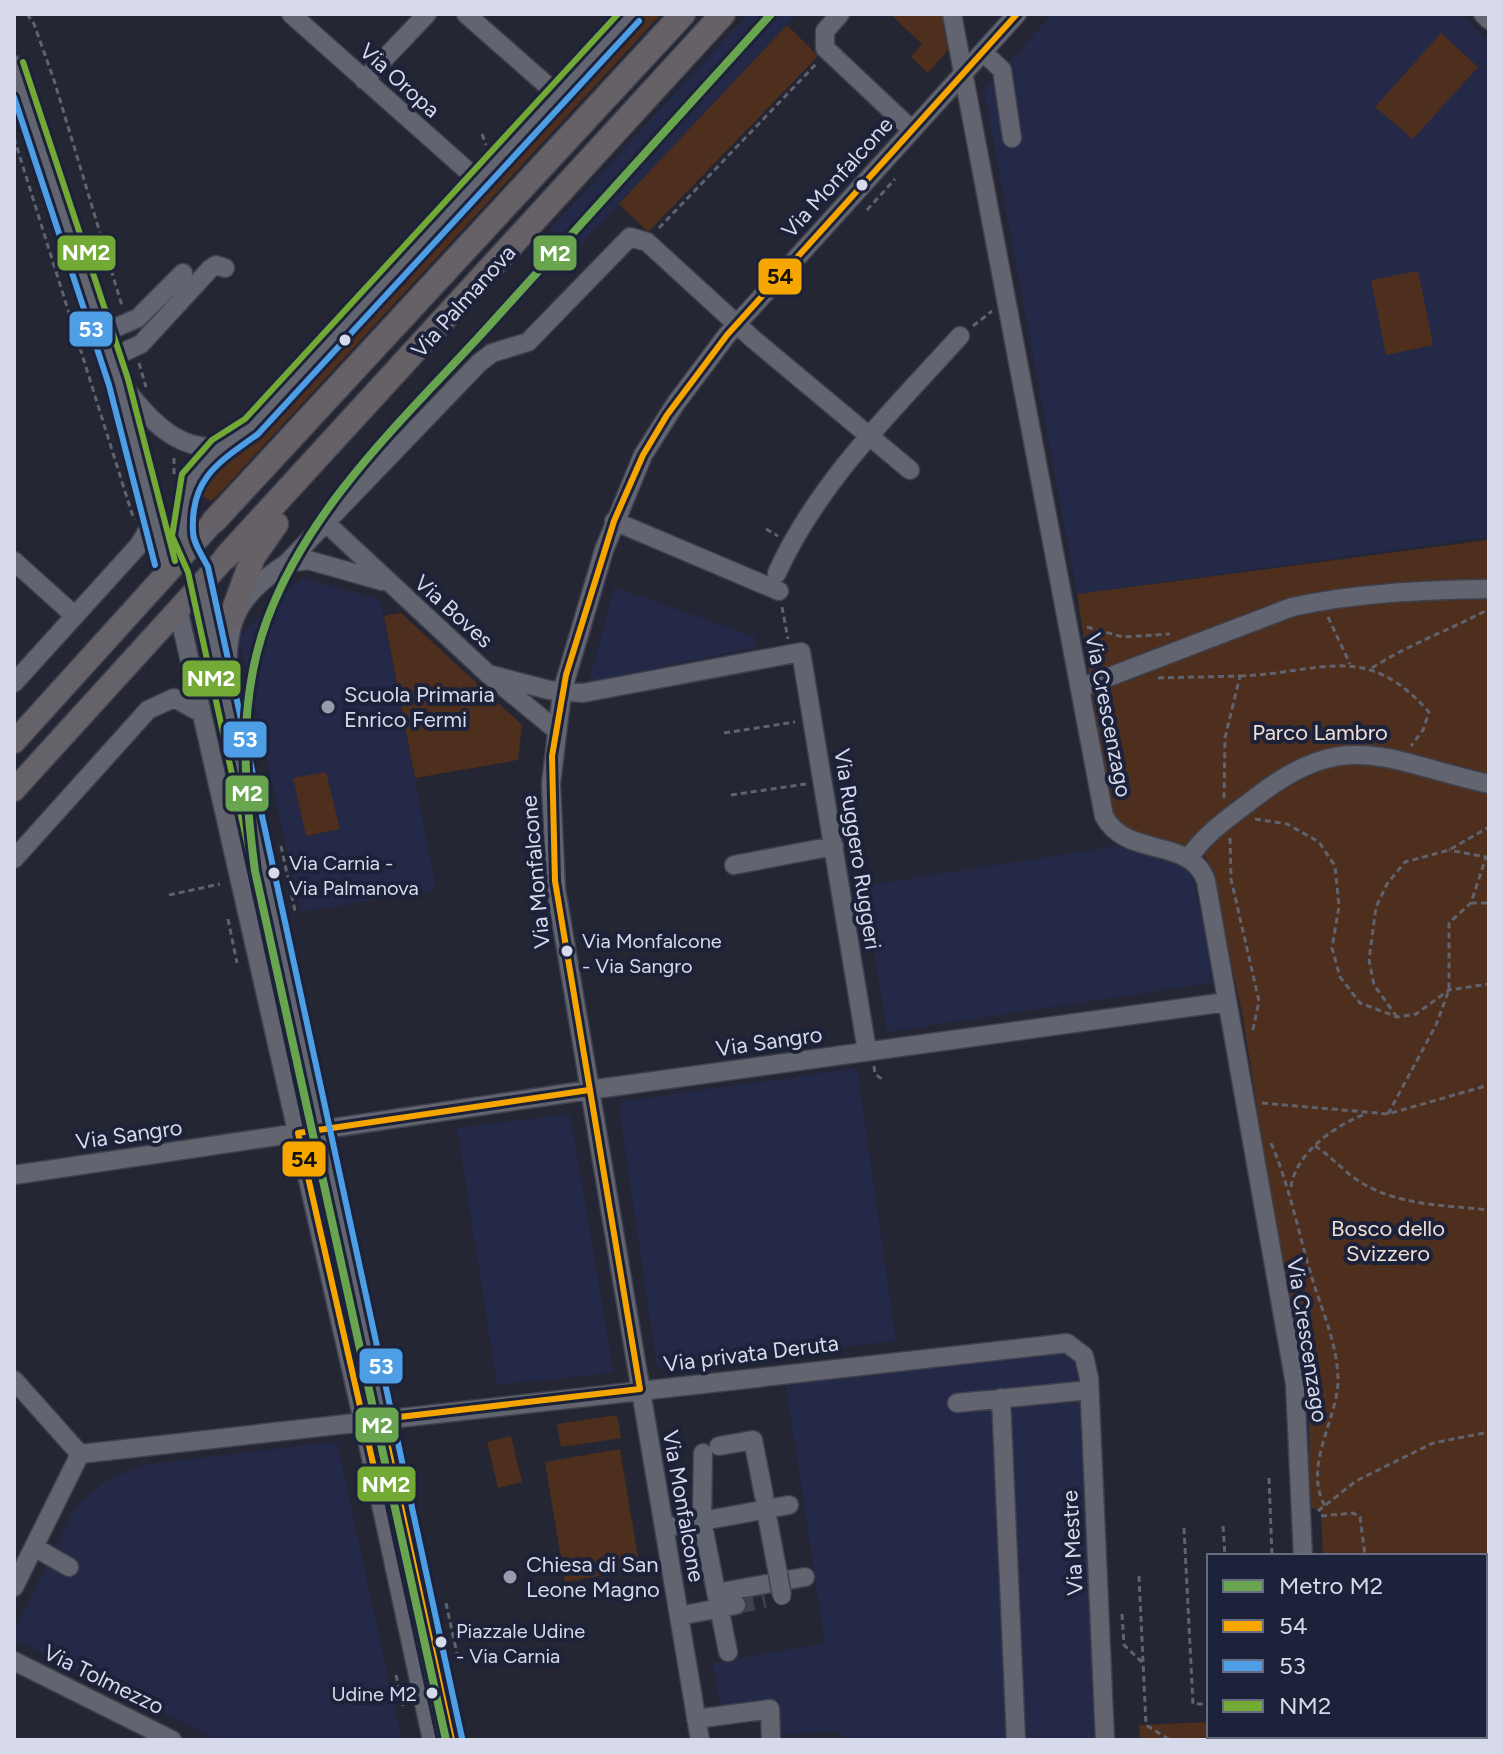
<svg xmlns="http://www.w3.org/2000/svg" width="1503" height="1754" font-family="Figtree,sans-serif">
  <style>
    .built { fill: #242947 }
    .green { fill: #4e2f1d }
    .lines { fill: none; stroke-linecap: round; stroke-linejoin: round }
    .minor-tunnel { stroke: #3f414f; stroke-width: 18; stroke-dasharray: 18 9; stroke-linecap: butt }
    .minor-casing { stroke: #3f404d; stroke-width: 21 }
    .major-casing { stroke: #3f404d; stroke-width: 25 }
    .highway-casing { stroke: #3f404d; stroke-width: 27 }
    .path { stroke: #60626d; stroke-width: 3; stroke-dasharray: 6 4; stroke-linecap: butt }
    .minor { stroke: #626570; stroke-width: 18 }
    .major { stroke: #656269; stroke-width: 22 }
    .highway { stroke: #656166; stroke-width: 24 }
    .minor-bridge-casing { stroke: #3f404d; stroke-width: 21; stroke-linecap: butt }
    .minor-bridge { stroke: #626570; stroke-width: 18 }
    .bus-1-casing { stroke: #1d223b; stroke-width: 12 }
    .bus-2-casing { stroke: #1d223b; stroke-width: 12 }
    .bus-3-casing { stroke: #1d223b; stroke-width: 12 }
    .bus-1 { stroke: #f7a600; stroke-width: 6 }
    .bus-2 { stroke: #4d9ee5; stroke-width: 6 }
    .bus-3 { stroke: #73a935; stroke-width: 6 }
    .metro-1-casing { stroke: #1d223b; stroke-width: 14 }
    .metro-1 { stroke: #69a44f; stroke-width: 8 }
    .bus-dot { fill: #d6daeb; stroke: #1d223b; stroke-width: 3 }
    .poi-dot { fill: #989bab; stroke: #1d223b; stroke-width: 3 }
    .labels { text-anchor: middle; stroke-width: 8; stroke-linejoin: round; paint-order: stroke }
    .bus-label { font-size: 20px; fill: #d6daeb; stroke: #1d223b; text-anchor: start }
    .street-label { font-size: 22px; fill: #d6daeb; stroke: #1d223b }
    .poi-label { font-size: 22px; fill: #d6daeb; stroke: #1d223b; text-anchor: start }
    .park-label { font-size: 22px; fill: #f2dfd4; stroke: #1d223b }
    .line-badge { stroke: #1d223b; stroke-width: 3 }
    .badge-label { font-size: 22px; text-anchor: middle; font-weight: bold; fill: #fff }
    .pale-badge-label { font-size: 22px; text-anchor: middle; font-weight: bold; fill: #111 }
  </style>
  <rect width="100%" height="100%" fill="#242634"/>
  <path class="built" d="M748,14H797L576,250L550,229Z
    M1052,14H1459L1489,41V537L1077,594L984,91Z
    M301,578L380,599L436,889L301,912L239,637Z
    M614,587L755,637L756,647L589,682Z
    M1117,846L1186,867L1193,879L1216,982L887,1032L863,886Z
    M857,1068L896,1341L657,1367L618,1102Z
    M570,1114L614,1373L497,1385L457,1128Z
    M1057,1342L1084,1356L1105,1740H840L838,1732L780,1734L778,1704L720,1706L713,1663L825,1643L784,1373Z
    M337,1442L402,1740H218L14,1639V1629L74,1508L108,1479L148,1464Z"/>
  <path class="green" d="M642,14H661L217,496L211,501L203,496L202,486L221,464L238,454Z
    M890,14H943L949,49L928,73L911,57L922,44Z
    M787,25L818,56L648,232L619,204Z
    M1441,33L1478,67L1413,139L1375,107Z
    M1418,271L1433,345L1386,355L1371,280Z
    M1488,540L1489,1692H1485V1556H1323L1321,1512L1309,1506V1403L1305,1374L1277,1235L1242,1012L1208,861L1203,853C1173,849 1125,838 1110,811L1077,594Z
    M401,613L522,725L518,760L415,778L384,616Z
    M326,772L340,829L306,836L293,778Z
    M617,1415L621,1438L561,1447L557,1424Z
    M511,1436L522,1482L498,1488L487,1442Z
    M620,1449L640,1569L565,1582L545,1462Z
    M1209,1722V1736H1288V1740H1140L1139,1725Z"/>
  <g class="lines">
    <path class="minor-tunnel" d="M736,1605L765,1599"/>
    <defs>
      <path id="minor" d="M291,14L479,181
        M466,14L558,95
        M840,14L825,31V48L912,130
        M952,14L1104,816C1126,859 1191,836 1206,881L1295,1384L1303,1556
        M1483,14L1489,20
        M983,52L1002,70L1012,138
        M14,65L119,382L168,573
        M364,80L427,14
        M103,333L138,318L183,273
        M111,358L141,344L210,269L216,265L225,268
        M122,385C147,416 175,451 219,447
        M614,521L779,591
        M326,523L488,674L555,729
        M188,551C179,538 182,524 184,509C191,456 215,457 251,427L632,14
        M14,561L75,616
        M287,563L308,560L382,581
        M777,573C818,482 894,409 960,336
        M200,585L452,1740
        M178,609L363,1421L432,1740
        M488,674L549,690L583,693L801,652L867,1051
        M228,677C225,620 238,595 287,563L479,363L492,353L528,342L630,237L647,242L753,339L910,470
        M14,683L139,545L154,520
        M1080,688L1292,607C1356,593 1423,590 1489,589
        M1189,858C1204,834 1230,817 1252,800C1347,725 1385,761 1489,784
        M14,859L148,710L174,698L201,713
        M734,865L834,846
        M14,1175L589,1090L1227,1002
        M14,1380L80,1454
        M1001,1398L1016,1740
        M957,1403L1089,1390
        M719,1446L753,1440L764,1496
        M703,1453L702,1521L728,1652
        M80,1454L1067,1343L1084,1356L1089,1378L1105,1740
        M768,1521L778,1574
        M664,1528L789,1505
        M34,1547L69,1567
        M14,1587L80,1454
        M716,1593L805,1577
        M679,1616L736,1605
        M14,1661L172,1740
        M696,1719L770,1709L771,1740
        M1318,1736V1740
        M700,1740L556,889L551,784L562,692L604,550L643,455L676,403L727,335L1017,14"/>
      <path id="major" d="M14,742L214,521
        M14,790L226,557"/>
      <path id="highway" d="M214,521L683,14
        M226,557L723,14
        M231,618L253,557L276,524"/>
    </defs>
    <use href="#minor" class="minor-casing"/>
    <use href="#major" class="major-casing"/>
    <use href="#highway" class="highway-casing"/>
    <path class="path" d="M27,14L34,24L54,80L122,306
      M482,134L486,145
      M14,138L134,520
      M828,190L857,157
      M867,210L895,179
      M659,228L817,63
      M973,326L992,311
      M139,363L146,387
      M174,474V454
      M766,529L778,536
      M782,607L788,639
      M1328,617L1350,664
      M1087,627L1123,637L1170,634
      M1372,668C1409,644 1450,630 1489,609
      M1240,676C1323,673 1365,640 1429,712L1423,730L1411,746
      M1158,678L1240,676L1225,738L1224,800
      M724,733L795,722
      M731,795L806,784
      M1255,819L1287,824L1319,842L1335,866L1339,906L1332,948L1340,977L1360,1003L1397,1017L1416,1014L1449,990L1489,984
      M1230,838L1231,879L1259,1001L1252,1034
      M281,846L295,911
      M169,895L220,884
      M1471,903H1489
      M228,919L237,963
      M1397,1017L1374,985L1369,960L1376,907L1387,884L1405,862L1449,850L1489,827
      M874,1066L875,1074L882,1079
      M1262,1103L1388,1114L1489,1085
      M1388,1114L1436,1025L1449,990V923L1471,903L1486,857L1449,850
      M1271,1143C1290,1187 1298,1232 1312,1278C1322,1311 1337,1343 1338,1378C1339,1419 1301,1466 1326,1508
      M1315,1146C1331,1156 1343,1171 1360,1182C1399,1206 1445,1205 1489,1210
      M1291,1187C1296,1153 1334,1126 1365,1114
      M1269,1478L1272,1556
      M1318,1511L1356,1481L1433,1443L1489,1432
      M1321,1516L1353,1513L1360,1517L1365,1556
      M1223,1526L1225,1556
      M1184,1528L1193,1704H1209
      M1139,1576L1146,1725L1170,1740
      M1485,1599L1489,1598
      M446,1603L457,1654
      M1122,1614L1124,1645L1143,1663
      M396,1675L403,1706
      M1244,1740L1247,1736"/>
    <use href="#minor" class="minor"/>
    <use href="#major" class="major"/>
    <use href="#highway" class="highway"/>
    <defs>
      <path id="minor-bridge" d="M778,1574L782,1596"/>
    </defs>
    <use href="#minor-bridge" class="minor-bridge-casing"/>
    <use href="#minor-bridge" class="minor-bridge"/>
    <defs>
      <path id="bus-1" d="M375,1472L298,1133L589,1090
        M452,1740L382,1419L640,1389L555,881L552,756L566,675L614,521L643,455L667,415L727,335L1017,14"/>
      <path id="bus-2" d="M14,97L109,385L155,565
        M462,1738L208,567C203,557 193,543 193,532C190,478 219,462 258,434L639,21"/>
      <path id="bus-3" d="M23,62L128,379L175,561
        M442,1740L188,572L172,536L182,474L212,440L245,419L618,14"/>
    </defs>
    <use href="#bus-1" class="bus-1-casing"/>
    <use href="#bus-2" class="bus-2-casing"/>
    <use href="#bus-3" class="bus-3-casing"/>
    <use href="#bus-1" class="bus-1"/>
    <use href="#bus-2" class="bus-2"/>
    <use href="#bus-3" class="bus-3"/>
    <defs>
      <path id="metro-1" d="M446,1740L255,871C244,787 237,701 267,620C310,504 405,418 487,328C582,223 676,119 771,14"/>
    </defs>
    <use href="#metro-1" class="metro-1-casing"/>
    <use href="#metro-1" class="metro-1"/>
  </g>
  <g class="bus-dot">
    <circle cx="862" cy="185" r="7"/>
    <circle cx="345" cy="340" r="7"/>
    <circle cx="274" cy="873" r="7"/>
    <circle cx="567" cy="951" r="7"/>
    <circle cx="441" cy="1642" r="7"/>
    <circle cx="432" cy="1693" r="7"/>
  </g>
  <g class="poi-dot">
    <circle cx="328" cy="707" r="8"/>
    <circle cx="510" cy="1577" r="8"/>
  </g>
  <g class="labels">
    <g class="bus-label">
      <text x="289" y="870">Via Carnia -<tspan x="289" dy="25">Via Palmanova</tspan></text>
      <text x="582" y="948">Via Monfalcone<tspan x="582" dy="25">- Via Sangro</tspan></text>
      <text x="456" y="1638">Piazzale Udine<tspan x="456" dy="25">- Via Carnia</tspan></text>
      <text x="417" y="1701" text-anchor="end">Udine M2</text>
    </g>
    <g class="street-label">
      <text transform="translate(400 80) rotate(42)" y="8">Via Oropa</text>
      <text transform="translate(837 177) rotate(-48)" y="8">Via Monfalcone</text>
      <text transform="translate(463 301) rotate(-48)" y="8">Via Palmanova</text>
      <text transform="translate(454 611) rotate(42)" y="8">Via Boves</text>
      <text transform="translate(1109 715) rotate(79)" y="8">Via Crescenzago</text>
      <text transform="translate(858 849) rotate(81)" y="8">Via Ruggero Ruggeri</text>
      <text transform="translate(535 872) rotate(-95)" y="8">Via Monfalcone</text>
      <text transform="translate(769 1041) rotate(-8)" y="8">Via Sangro</text>
      <text transform="translate(129 1134) rotate(-8)" y="8">Via Sangro</text>
      <text transform="translate(1308 1340) rotate(81)" y="8">Via Crescenzago</text>
      <text transform="translate(751 1353) rotate(-7)" y="8">Via privata Deruta</text>
      <text transform="translate(684 1506) rotate(80)" y="8">Via Monfalcone</text>
      <text transform="translate(1072 1543) rotate(-93)" y="8">Via Mestre</text>
      <text transform="translate(104 1679) rotate(26)" y="8">Via Tolmezzo</text>
    </g>
    <g class="poi-label">
      <text x="344" y="702">Scuola Primaria<tspan x="344" dy="25">Enrico Fermi</tspan></text>
      <text x="526" y="1572">Chiesa di San<tspan x="526" dy="25">Leone Magno</tspan></text>
    </g>
    <g class="park-label">
      <text x="1320" y="740">Parco Lambro</text>
      <text x="1388" y="1236">Bosco dello<tspan x="1388" dy="25">Svizzero</tspan></text>
    </g>
  </g>
  <g class="line-badge">
    <rect x="56" y="234" width="61" height="38" rx="8" fill="#73a935"/>
    <rect x="532" y="234" width="46" height="38" rx="8" fill="#69a44f"/>
    <rect x="757" y="257" width="46" height="39" rx="8" fill="#f7a600"/>
    <rect x="68" y="310" width="46" height="38" rx="8" fill="#4d9ee5"/>
    <rect x="181" y="659" width="61" height="39" rx="8" fill="#73a935"/>
    <rect x="222" y="720" width="46" height="39" rx="8" fill="#4d9ee5"/>
    <rect x="224" y="774" width="46" height="39" rx="8" fill="#69a44f"/>
    <rect x="281" y="1140" width="46" height="38" rx="8" fill="#f7a600"/>
    <rect x="358" y="1347" width="46" height="38" rx="8" fill="#4d9ee5"/>
    <rect x="354" y="1406" width="46" height="38" rx="8" fill="#69a44f"/>
    <rect x="356" y="1465" width="61" height="38" rx="8" fill="#73a935"/>
  </g>
  <g class="badge-label">
    <text x="86" y="260">NM2</text>
    <text x="555" y="261">M2</text>
    <text x="91" y="337">53</text>
    <text x="211" y="686">NM2</text>
    <text x="245" y="747">53</text>
    <text x="247" y="801">M2</text>
    <text x="381" y="1374">53</text>
    <text x="377" y="1433">M2</text>
    <text x="386" y="1492">NM2</text>
  </g>
  <g class="pale-badge-label">
    <text x="780" y="284">54</text>
    <text x="304" y="1167">54</text>
  </g>
  <rect width="1503" height="1754" fill="none" stroke="#d6daeb" stroke-width="32"/>
  <rect x="1207" y="1554" width="280" height="184" fill="#1d223b" stroke="#676c81" stroke-width="2"/>
  <rect x="1223" y="1580" width="40" height="12" fill="#69a44f" stroke="#676c81" stroke-width="2"/>
  <text x="1279" y="1594" font-size="24" fill="#d6daeb">Metro M2</text>
  <rect x="1223" y="1620" width="40" height="12" fill="#f7a600" stroke="#676c81" stroke-width="2"/>
  <text x="1279" y="1634" font-size="24" fill="#d6daeb">54</text>
  <rect x="1223" y="1660" width="40" height="12" fill="#4d9ee5" stroke="#676c81" stroke-width="2"/>
  <text x="1279" y="1674" font-size="24" fill="#d6daeb">53</text>
  <rect x="1223" y="1700" width="40" height="12" fill="#73a935" stroke="#676c81" stroke-width="2"/>
  <text x="1279" y="1714" font-size="24" fill="#d6daeb">NM2</text>
</svg>
